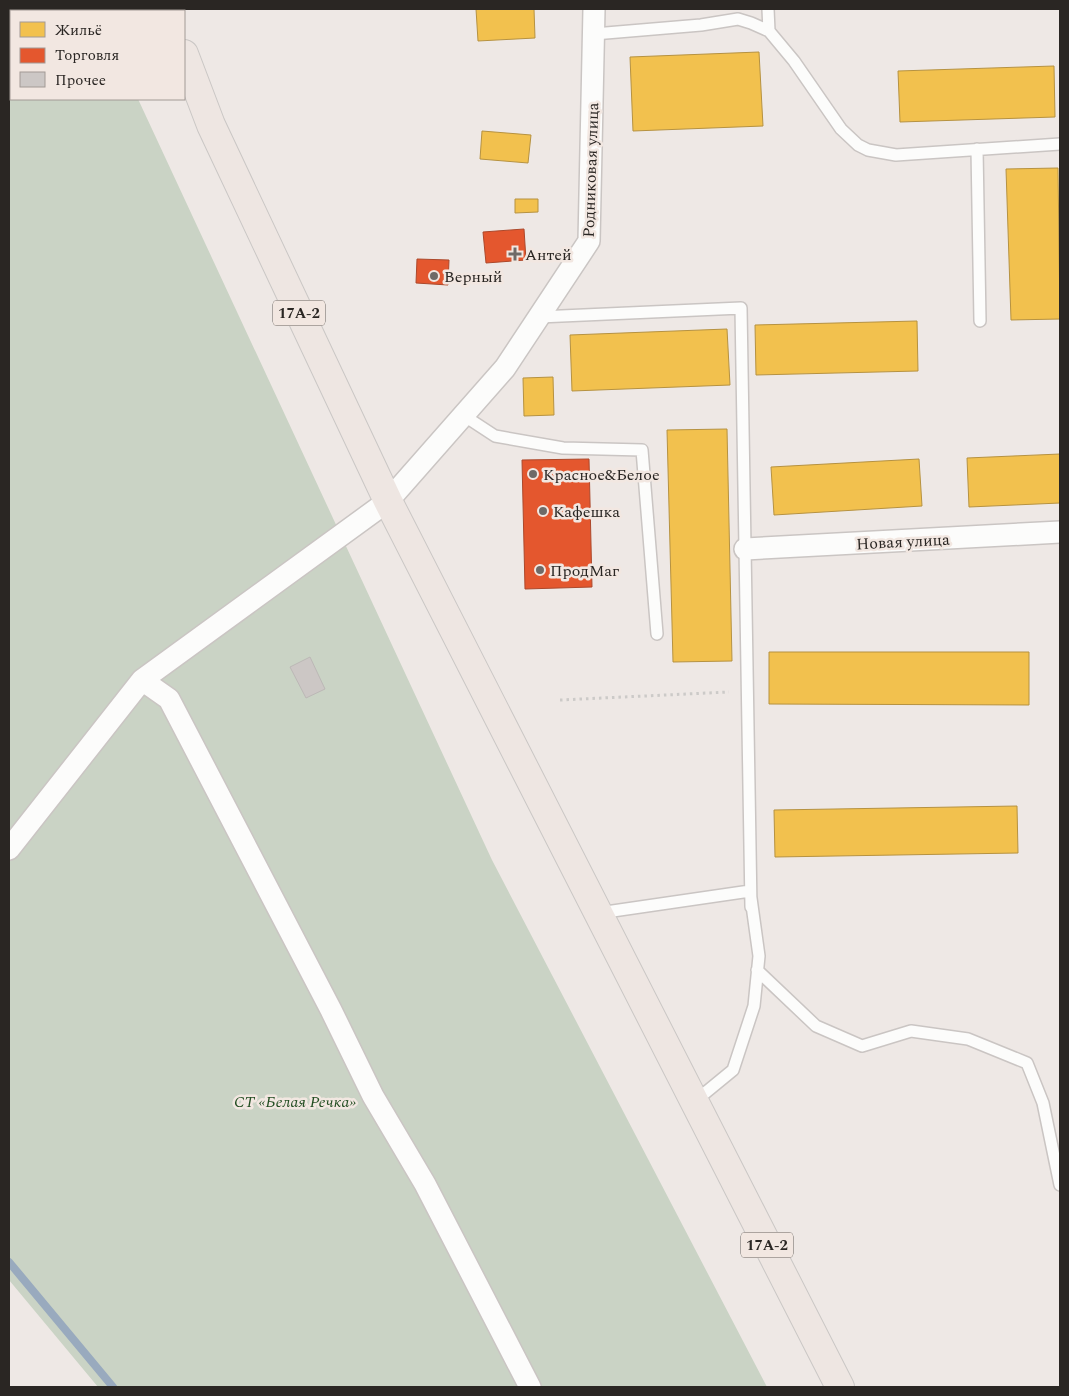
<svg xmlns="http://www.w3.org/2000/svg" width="1069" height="1396" font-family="Spectral,serif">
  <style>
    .green { fill: #cad3c5 }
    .homes { fill: #f2c14e; stroke: #b69241 }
    .shops { fill: #e4572e; stroke: #ac482b }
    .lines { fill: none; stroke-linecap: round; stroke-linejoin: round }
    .stream { stroke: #99aabe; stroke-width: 8 }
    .building { fill: #ccc7c5; stroke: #bcb8b6 }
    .service-casing { stroke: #cac5c3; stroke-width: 14 }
    .minor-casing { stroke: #cac5c3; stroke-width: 24 }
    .primary-casing { stroke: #cac7c5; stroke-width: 30 }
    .path { stroke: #cccac8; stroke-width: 3; stroke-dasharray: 2.5 4; stroke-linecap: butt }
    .service { stroke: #fcfcfb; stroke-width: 11 }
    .minor { stroke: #fcfcfb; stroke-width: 21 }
    .primary { stroke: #eee6e2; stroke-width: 28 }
    .poi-dot { fill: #6f6a67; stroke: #f2e7e1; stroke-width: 2 }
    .labels { text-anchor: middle; stroke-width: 5; stroke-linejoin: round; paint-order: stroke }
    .shield { fill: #f2e7e1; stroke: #66605c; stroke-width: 1 }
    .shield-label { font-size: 15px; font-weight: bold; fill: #2a2623 }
    .street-label { font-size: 16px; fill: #2a2623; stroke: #f2e7e1 }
    .poi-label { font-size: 16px; fill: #2a2623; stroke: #f2e7e1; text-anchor: start }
    .park-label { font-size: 16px; font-style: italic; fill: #234e22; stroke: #f2e7e1 }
  </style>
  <rect width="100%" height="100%" fill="#eee8e5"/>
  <path class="green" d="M9,9H96L97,11H11V99H138L492,860L767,1387H98L9,1280Z"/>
  <path class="homes" d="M476,9H534L535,38L478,41Z
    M759,52L763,126L633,131L630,57Z
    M1054,66L1055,117L900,122L898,71Z
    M482,131L531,135L528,163L480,159Z
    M1058,168L1060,319L1011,320L1006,169Z
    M515,199H538V212L515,213Z
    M917,321L918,371L756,375L755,325Z
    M727,329L730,385L572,391L570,335Z
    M553,377L554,415L524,416L523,378Z
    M727,429L732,661L673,662L667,430Z
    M1060,454V503L969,507L967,458Z
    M919,459L922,506L774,515L771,467Z
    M769,652H1029V705L769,704Z
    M1017,806L1018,853L775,857L774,810Z"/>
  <path class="shops" d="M524,229L526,260L486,263L483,232Z
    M417,259L449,260L448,285L416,283Z
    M589,459L592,587L525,589L522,460Z"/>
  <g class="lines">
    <path class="stream" d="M9,1262L113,1387"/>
  </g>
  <path class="building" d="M310,657L325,689L306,698L290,667Z"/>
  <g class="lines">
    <defs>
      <path id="service" d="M768,9L769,31
        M594,34L701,25L738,19L751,23L769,31L794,61L841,129L858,145L868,150L896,155L1060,144
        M977,149L980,321
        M539,317L741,308L751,907
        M463,415L495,436L563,448L642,450L657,634
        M599,913L750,891L759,956L754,1006L733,1070L694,1102
        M757,970L816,1026L862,1046L911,1031L968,1039L1027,1063L1043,1103L1060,1185"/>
      <path id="minor" d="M745,549L1060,532
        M142,680L169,699L331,1010L373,1096L425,1184L530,1387
        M9,849L142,680L388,501L505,368L589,241L594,9"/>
      <path id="primary" d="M167,9L168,11
        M184,54L211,125L388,501L840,1387"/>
    </defs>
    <use href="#service" class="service-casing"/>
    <use href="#minor" class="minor-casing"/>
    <use href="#primary" class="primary-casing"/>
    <path class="path" d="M560,700L729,692"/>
    <use href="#service" class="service"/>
    <use href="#minor" class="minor"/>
    <use href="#primary" class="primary"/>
  </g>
  <g class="poi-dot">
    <path d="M512.5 246.5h5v5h5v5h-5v5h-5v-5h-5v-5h5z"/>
    <circle cx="434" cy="276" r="5"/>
    <circle cx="533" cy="474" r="5"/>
    <circle cx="543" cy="511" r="5"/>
    <circle cx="540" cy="570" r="5"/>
  </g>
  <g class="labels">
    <g class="shield">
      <rect x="273" y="300.5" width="52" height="25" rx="4"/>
      <rect x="741" y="1232.5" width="52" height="25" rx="4"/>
    </g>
    <g class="shield-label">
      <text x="299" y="318">17А-2</text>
      <text x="767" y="1250">17А-2</text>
    </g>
    <g class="street-label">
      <text transform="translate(590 170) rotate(-88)" y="6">Родниковая улица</text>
      <text transform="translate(903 541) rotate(-3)" y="6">Новая улица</text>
    </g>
    <g class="poi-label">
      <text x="525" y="260">Антей</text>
      <text x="444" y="282">Верный</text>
      <text x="543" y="480">Красное&amp;Белое</text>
      <text x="553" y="517">Кафешка</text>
      <text x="550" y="576">ПродМаг</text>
    </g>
    <g class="park-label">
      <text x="295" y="1107">СТ «Белая Речка»</text>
    </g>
  </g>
  <rect width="1069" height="1396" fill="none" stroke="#2a2623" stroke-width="20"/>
  <rect x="10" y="10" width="175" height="90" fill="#f2e7e1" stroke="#a29a95"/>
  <rect x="20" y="22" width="25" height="15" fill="#f2c14e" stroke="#a29a95"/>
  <text x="55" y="35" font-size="15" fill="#2a2623">Жильё</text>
  <rect x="20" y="48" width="25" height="15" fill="#e4572e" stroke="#a29a95"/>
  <text x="55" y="60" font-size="15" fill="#2a2623">Торговля</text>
  <rect x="20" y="72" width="25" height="15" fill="#ccc7c5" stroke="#a29a95"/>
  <text x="55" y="85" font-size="15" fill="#2a2623">Прочее</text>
</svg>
